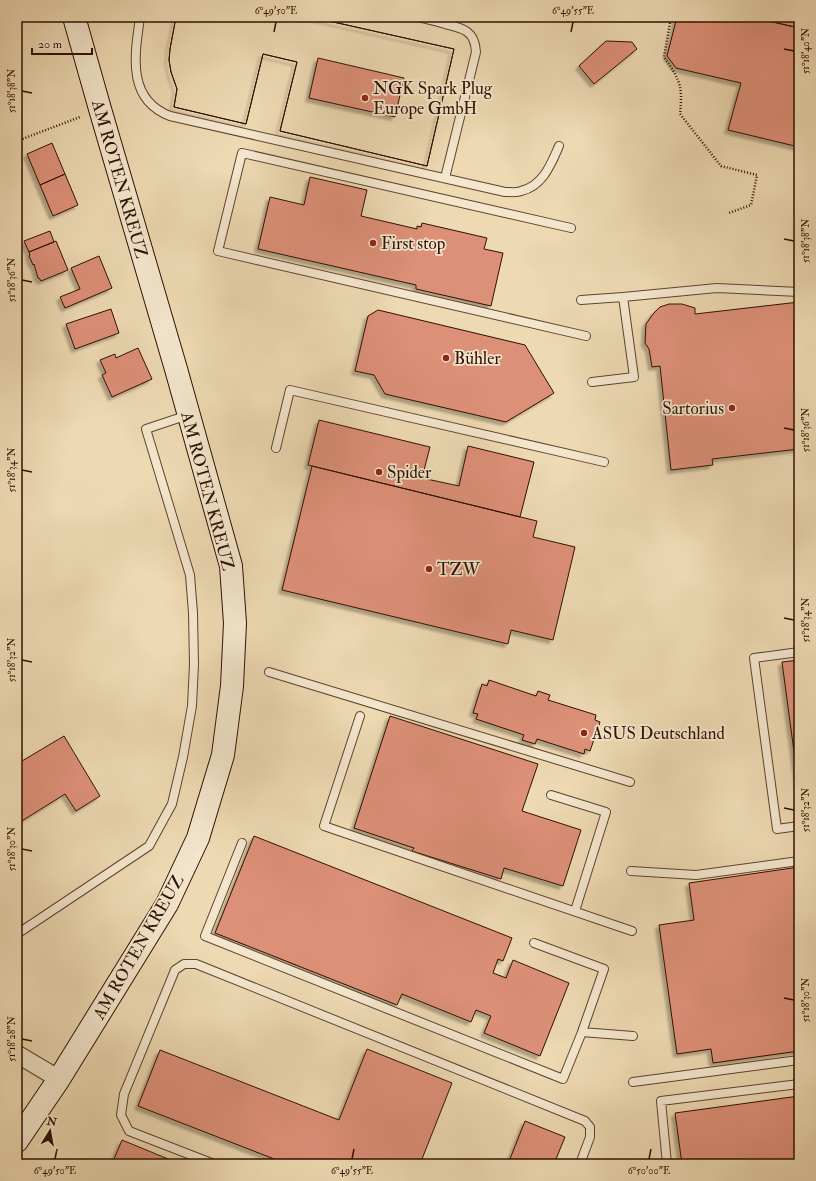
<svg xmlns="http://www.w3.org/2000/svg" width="816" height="1181" font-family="'IM FELL Double Pica',serif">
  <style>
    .building { fill: #dd9078; stroke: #2f1001; fill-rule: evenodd; filter: url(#shadow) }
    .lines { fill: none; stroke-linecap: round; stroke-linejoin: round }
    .lane-casing { stroke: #5e422d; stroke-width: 10 }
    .street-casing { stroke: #5e422d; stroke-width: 19 }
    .secondary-casing { stroke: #2f1001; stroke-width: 24 }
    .path { stroke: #2f1001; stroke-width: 2.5; stroke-dasharray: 1 2; stroke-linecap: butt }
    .lane { stroke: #f3e6cd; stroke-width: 8 }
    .street { stroke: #f3e6cd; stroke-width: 17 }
    .secondary { stroke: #f3e6cd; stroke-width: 22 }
    .ticks { fill: none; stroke: #2f1001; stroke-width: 1.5 }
    .poi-dot { fill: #8f2418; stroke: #f3e6cd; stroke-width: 1.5 }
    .labels { text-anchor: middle; stroke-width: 3.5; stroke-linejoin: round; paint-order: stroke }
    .poi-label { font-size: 17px; fill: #2f1001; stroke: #f3e6cd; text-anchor: start }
    .street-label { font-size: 17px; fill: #2f1001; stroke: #f3e6cd }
    .neatline { fill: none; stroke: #2f1001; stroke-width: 1.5 }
    .ticks-label { font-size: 10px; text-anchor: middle; fill: #2f1001 }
  </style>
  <defs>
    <filter id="shadow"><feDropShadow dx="-3.5" dy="3.5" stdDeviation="1" flood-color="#0004"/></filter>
  </defs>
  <rect width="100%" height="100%" fill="#edd9b2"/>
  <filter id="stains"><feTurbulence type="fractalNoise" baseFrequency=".005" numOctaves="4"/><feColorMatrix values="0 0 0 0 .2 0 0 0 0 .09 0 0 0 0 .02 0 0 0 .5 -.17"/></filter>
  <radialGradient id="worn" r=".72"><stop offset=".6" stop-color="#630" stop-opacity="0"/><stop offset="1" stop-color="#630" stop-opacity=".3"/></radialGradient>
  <path class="building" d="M176,17H311L454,49L427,166L280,131L297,62L263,54L246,124L174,107L177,89L171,72L169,60L170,49ZM318,58L404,78L395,117L309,98Z
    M176,17H311L454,49L427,166L280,131L297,62L263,54L246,124L174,107L177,89L171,72L169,60L170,49Z
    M677,17H751L799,28V147L728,130L741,83L676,68L667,56Z
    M751,17H799V28Z
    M606,41L632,42L637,49L594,84L579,66Z
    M52,143L65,174L40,185L27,154Z
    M65,174L78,205L53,216L40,185Z
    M310,177L367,190L361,216L417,229V226L421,227L422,223L487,238L484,249L503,253L491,306L416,289V285L258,249L270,197L304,205Z
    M50,231L54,242L29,252L24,241Z
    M56,241L68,270L41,281L39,278H38L34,264L33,265L29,256L30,255L29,252Z
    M99,256L112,288L65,308L60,297L80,289L71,268Z
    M799,302V449L712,459L713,465L671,470L660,366L652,367L649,349L645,343L646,324L653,314L660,307L669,304H682L695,308V314Z
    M111,309L119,333L75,349L66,324Z
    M378,310L525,345L554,393L506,422L385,394L374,375L355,371L368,316Z
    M138,348L152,379L112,397L102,375L106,373L100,360L115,354L116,358Z
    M319,420L430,447L422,478L459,486L468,446L534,462L520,517L308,465Z
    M312,466L537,521L533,537L575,547L553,640L511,630L508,644L282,590Z
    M799,660V789L782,662Z
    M489,680L536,696L538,691L550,695L548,700L596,715L595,720L600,722L590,751L585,749L584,754L537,739L535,744L522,740L524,735L476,719L478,714L473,713L482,684L487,686Z
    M390,716L538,764L522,811L581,830L563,886L504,868L501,879L412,851L414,848L354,828Z
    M64,736L100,796L76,811L65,794L17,824V764Z
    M254,836L512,938L503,961L498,959L493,973L506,978L513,960L569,983L540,1056L484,1033L491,1016L476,1010L471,1022L402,994L397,1005L215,933Z
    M799,867V1051L713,1063L711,1049L677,1054L659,925L694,920L689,883Z
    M367,1049L452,1083L420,1164H287L138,1106L160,1050L339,1120Z
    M799,1096V1159L762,1164H682L675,1113Z
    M525,1121L565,1137L554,1164H508Z
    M122,1140L173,1161L172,1164H112Z
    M799,1159V1164H762Z"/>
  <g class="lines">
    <defs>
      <path id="lane" d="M140,17C135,54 126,99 170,116L505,192C510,192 517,193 521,191C543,186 551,164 559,146
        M417,17C426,19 436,21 445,24C463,28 475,31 476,52L445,178
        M571,228L242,153L218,251L586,336
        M581,300L623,297L717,288L799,292
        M592,382L634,377L623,297
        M276,448L290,390L604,462
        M799,652L754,658L777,829L799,826
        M269,672L630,782
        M360,716L324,826L632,931
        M551,795L606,812L575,911
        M242,843L205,936L563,1079L582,1032L633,1036
        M631,871L696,875L799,861
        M17,934L149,846L172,804L183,757L192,706L194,664L193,613L190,575L146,429L188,415
        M534,943L604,969L582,1032
        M633,1082L799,1060
        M214,1164L129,1131L121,1115L124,1094L175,970L184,964H196L585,1121L590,1127V1137L580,1164
        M667,1164L661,1101L799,1084"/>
      <path id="street" d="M17,1054L59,1079"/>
      <path id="secondary" d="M17,1141L59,1079L167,904L198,838L223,755L232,686L235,623L231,566L176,369L100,109L74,17"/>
    </defs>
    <use href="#lane" class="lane-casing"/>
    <use href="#street" class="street-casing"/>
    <use href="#secondary" class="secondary-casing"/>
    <path class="path" d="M671,17L664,57C680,80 683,86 680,114L721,166L757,175L751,205L729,213
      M17,141L80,117"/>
    <use href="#lane" class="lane"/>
    <use href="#street" class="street"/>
    <use href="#secondary" class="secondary"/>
  </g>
  <path class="ticks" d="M274,32L276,22M571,32L573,22M784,49L794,51M22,91L32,93M784,239L794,241M22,280L32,282M784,428L794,430M22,470L32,472M784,618L794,620M22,660L32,662M784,808L794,810M22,849L32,851M784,998L794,1000M22,1039L32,1041M55,1159L57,1149M352,1159L354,1149M649,1159L651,1149"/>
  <g class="poi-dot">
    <circle cx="365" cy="98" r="4"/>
    <circle cx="373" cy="243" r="4"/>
    <circle cx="446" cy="358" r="4"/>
    <circle cx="732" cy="408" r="4"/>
    <circle cx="379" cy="472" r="4"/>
    <circle cx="429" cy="569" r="4"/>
    <circle cx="584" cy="733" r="4"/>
  </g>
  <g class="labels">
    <g class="poi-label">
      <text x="373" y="94">NGK Spark Plug<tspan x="373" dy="20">Europe GmbH</tspan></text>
      <text x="381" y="249">First stop</text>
      <text x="454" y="364">Bühler</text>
      <text x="724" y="414" text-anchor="end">Sartorius</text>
      <text x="387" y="478">Spider</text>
      <text x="437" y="575">TZW</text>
      <text x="592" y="739">ASUS Deutschland</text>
    </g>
    <g class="street-label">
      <text transform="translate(120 179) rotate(74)" y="6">AM ROTEN KREUZ</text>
      <text transform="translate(208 491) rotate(75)" y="6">AM ROTEN KREUZ</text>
      <text transform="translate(138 947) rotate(-60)" y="6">AM ROTEN KREUZ</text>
    </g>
  </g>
  <rect width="816" height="1181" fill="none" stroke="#edd9b2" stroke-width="44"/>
  <g transform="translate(50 1131) rotate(11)" stroke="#f3e6cd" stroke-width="3" paint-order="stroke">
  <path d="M0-3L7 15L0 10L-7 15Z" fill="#2f1001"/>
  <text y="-6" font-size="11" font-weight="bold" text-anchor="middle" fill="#2f1001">N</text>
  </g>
  <path d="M32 48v6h60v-6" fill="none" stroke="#2f1001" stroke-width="2"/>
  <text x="38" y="48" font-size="12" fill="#2f1001" stroke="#f3e6cd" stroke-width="3" paint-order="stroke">20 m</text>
  <rect x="22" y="22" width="772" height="1137" class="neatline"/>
  <g class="ticks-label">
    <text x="276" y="14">6°49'50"E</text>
    <text x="573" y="14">6°49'55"E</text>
    <text transform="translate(805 51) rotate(-90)" y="4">51°18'40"N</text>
    <text transform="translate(11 91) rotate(-90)" y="4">51°18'38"N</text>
    <text transform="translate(805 241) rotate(-90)" y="4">51°18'38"N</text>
    <text transform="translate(11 280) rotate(-90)" y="4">51°18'36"N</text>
    <text transform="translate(805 430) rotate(-90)" y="4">51°18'36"N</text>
    <text transform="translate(11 470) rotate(-90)" y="4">51°18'34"N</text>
    <text transform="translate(805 620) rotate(-90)" y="4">51°18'34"N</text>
    <text transform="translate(11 660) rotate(-90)" y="4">51°18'32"N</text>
    <text transform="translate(805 810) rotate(-90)" y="4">51°18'32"N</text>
    <text transform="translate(11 849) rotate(-90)" y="4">51°18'30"N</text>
    <text transform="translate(805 1000) rotate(-90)" y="4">51°18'30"N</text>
    <text transform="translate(11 1039) rotate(-90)" y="4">51°18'28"N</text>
    <text x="55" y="1174">6°49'50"E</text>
    <text x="352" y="1174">6°49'55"E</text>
    <text x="649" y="1174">6°50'00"E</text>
  </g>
  <rect width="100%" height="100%" filter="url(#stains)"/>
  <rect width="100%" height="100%" fill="url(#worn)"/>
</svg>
